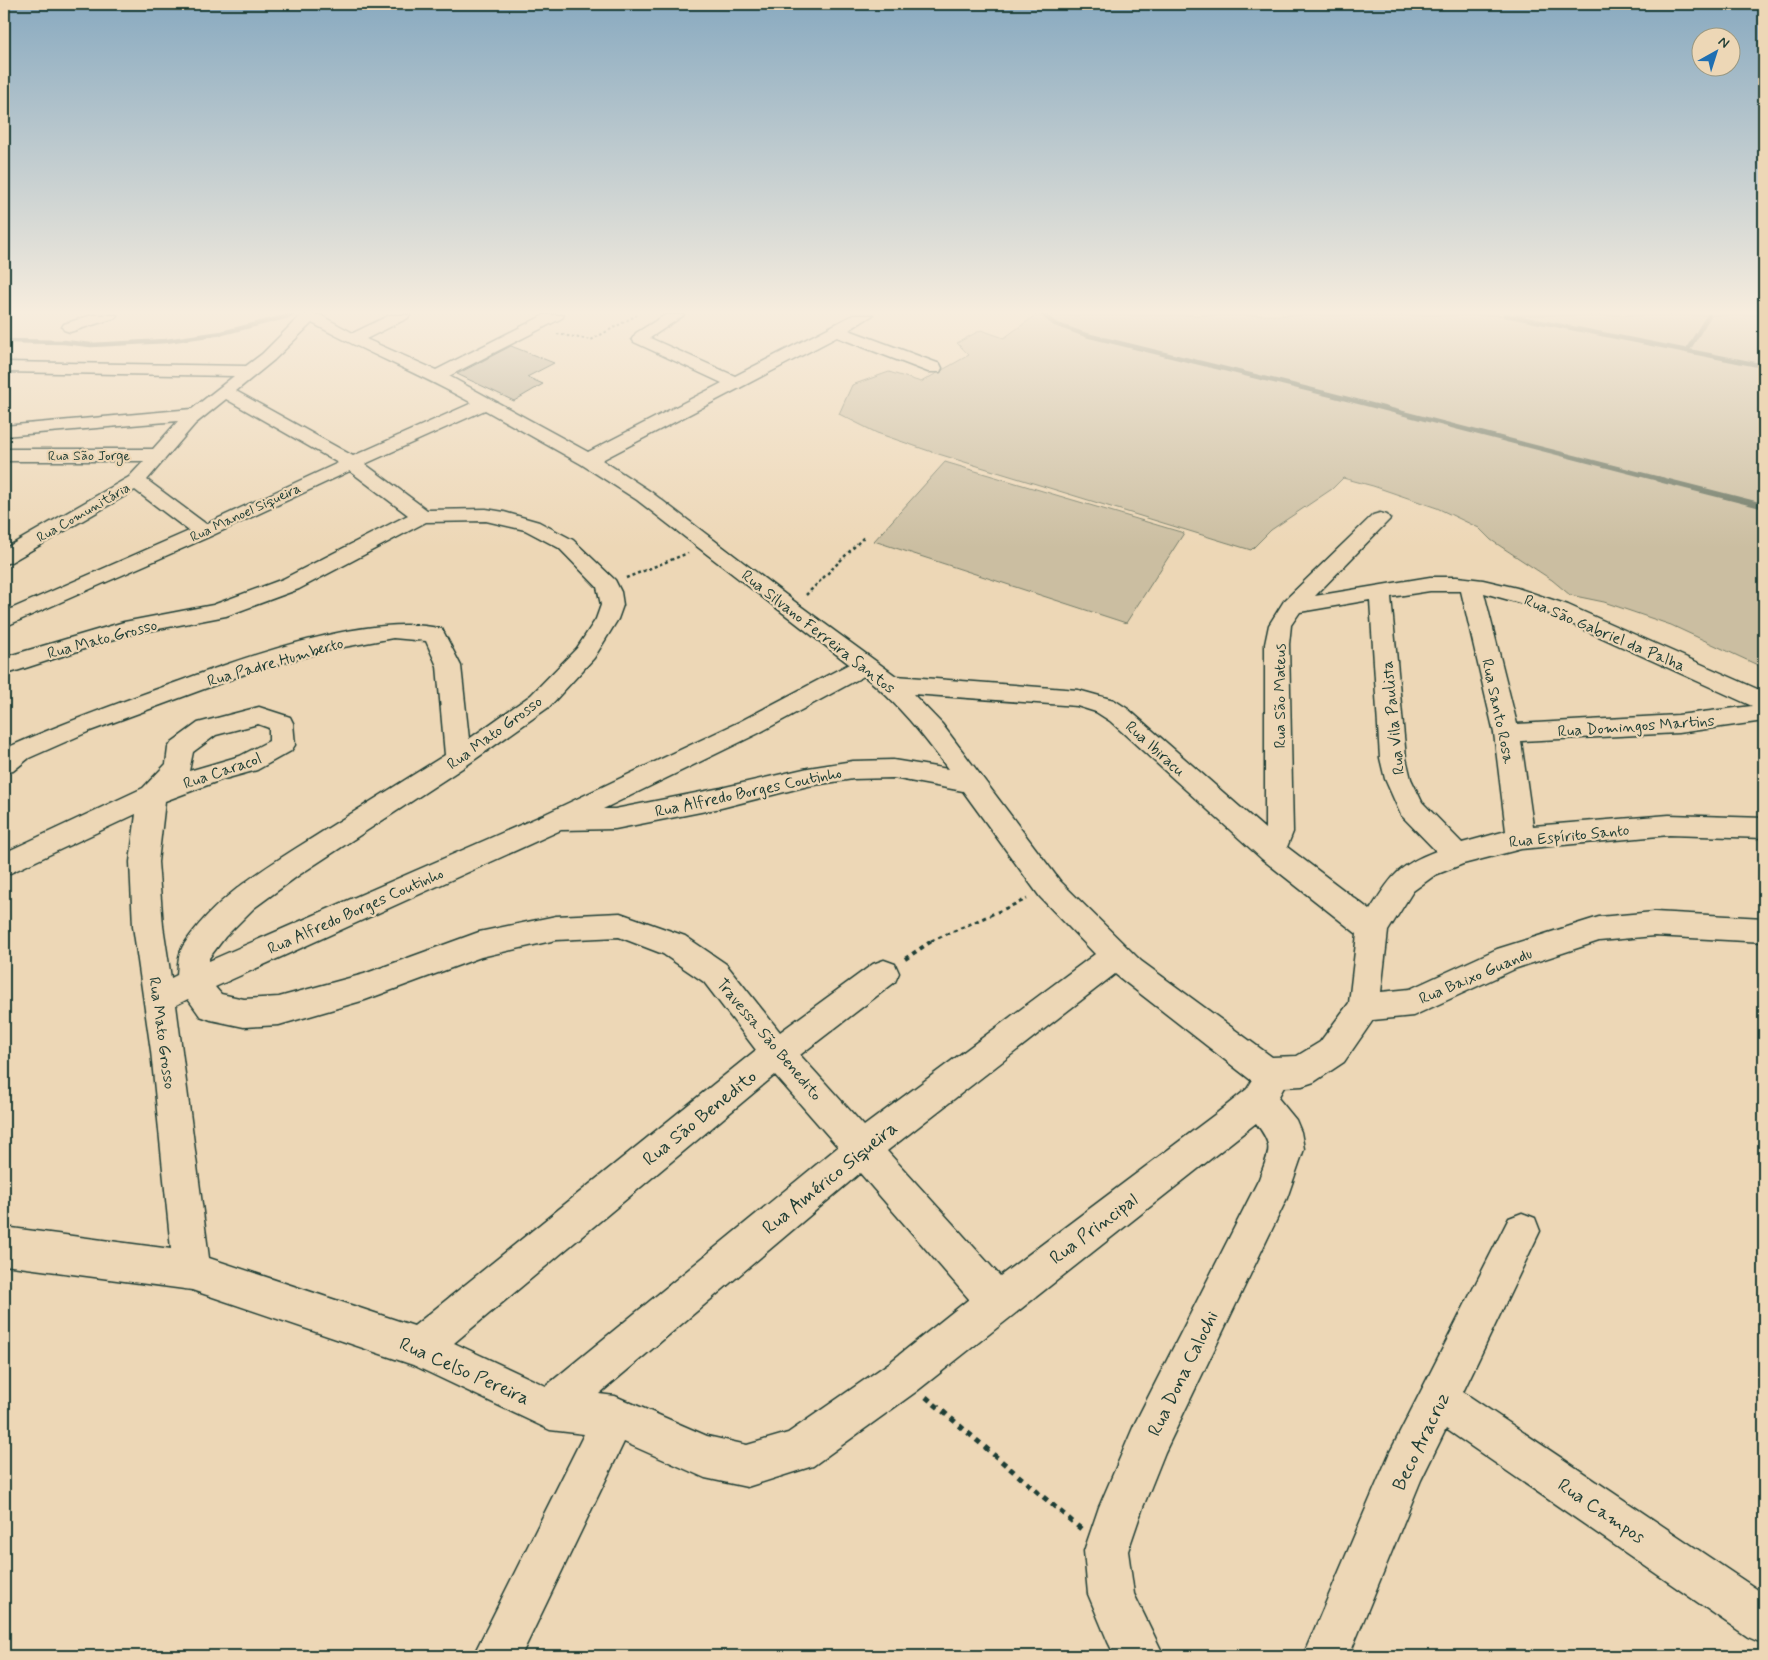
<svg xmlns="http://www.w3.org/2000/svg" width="1768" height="1660" font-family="Mynerve,sans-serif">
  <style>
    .green { fill: #cbbea1; stroke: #757e6a }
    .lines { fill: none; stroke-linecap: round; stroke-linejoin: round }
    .stream-far1 { stroke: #697563; stroke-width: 4.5 }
    .stream { stroke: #697563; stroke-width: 5.5 }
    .building { fill: #b4ac92; stroke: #1f3d34 }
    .minor-casing { stroke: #1f3d34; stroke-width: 3 }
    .path-far4 { stroke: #1f3d34; stroke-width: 2; stroke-dasharray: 2.5 2.5; stroke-linecap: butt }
    .path-far3 { stroke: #1f3d34; stroke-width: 2.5; stroke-dasharray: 3 3; stroke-linecap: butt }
    .path-far2 { stroke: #1f3d34; stroke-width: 3; stroke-dasharray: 4 4; stroke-linecap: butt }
    .path-far1 { stroke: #1f3d34; stroke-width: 4; stroke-dasharray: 4.5 4.5; stroke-linecap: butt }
    .path { stroke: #1f3d34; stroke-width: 5; stroke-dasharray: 5.5 5.5; stroke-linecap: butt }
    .minor { fill: #edd7b6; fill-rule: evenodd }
    .labels { text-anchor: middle; stroke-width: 4.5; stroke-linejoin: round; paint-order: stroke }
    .far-street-label { font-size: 14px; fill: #1f3d34; stroke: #edd7b6 }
    .street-label { font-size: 16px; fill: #1f3d34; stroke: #edd7b6 }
    .near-street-label { font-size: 19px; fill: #1f3d34; stroke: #edd7b6 }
  </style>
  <rect width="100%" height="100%" fill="#edd7b6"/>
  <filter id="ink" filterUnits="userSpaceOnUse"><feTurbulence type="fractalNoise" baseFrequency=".02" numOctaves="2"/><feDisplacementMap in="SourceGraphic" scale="10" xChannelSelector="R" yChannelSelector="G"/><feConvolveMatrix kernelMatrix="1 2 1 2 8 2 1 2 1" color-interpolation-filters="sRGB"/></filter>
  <g filter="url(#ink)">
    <path class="green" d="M1036,315H1764V668L1671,625L1604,602L1570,595L1552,580L1491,540L1479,528L1437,508L1373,486L1343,478L1332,489L1271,530L1251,550L932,452L877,433L839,414L852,385L889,372L921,382L969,355L957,343L981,330L1004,338Z
      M945,462L1184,533L1126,623L874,541Z"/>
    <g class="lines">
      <path class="stream-far1" d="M1043,315L1055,324L1086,335L1332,395L1663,480
        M1505,315L1764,366
        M4,341L64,342L91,345L166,341L222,333L292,315
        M1687,351L1709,315"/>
      <path class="stream" d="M1658,479L1764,506"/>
    </g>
    <path class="building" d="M511,346L554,363L527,377L543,384L514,401L457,374Z"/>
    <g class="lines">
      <defs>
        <path id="minor" d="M92,315H117L115,318L70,332L64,330L62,327L64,324Z
          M301,315H320L353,333L390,315H410L408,318L366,339L436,370L544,315H564L562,318L449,376L588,452L722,383L634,342L632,339L636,333L665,315H684L650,338L735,376L853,315H873L849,330L940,364L942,368L940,372H928L837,337L602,460L651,492L799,605L896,676L1078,690L1114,700L1128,709L1265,829V644L1269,625L1284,601L1373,515L1380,513L1387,515L1390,519L1315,596L1430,577H1457L1483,580L1517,588L1568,605L1764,692V721L1678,733L1521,741L1533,826L1669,815L1764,818V838L1669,835L1521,849L1463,864L1435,875L1413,891L1388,931L1381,992L1410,989L1497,949L1599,917L1654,912L1764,918V942L1654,936L1599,941L1517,968L1413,1016L1373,1020L1344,1062L1314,1082L1302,1086L1284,1087L1278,1098L1296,1120L1301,1132L1304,1149L1287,1198L1165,1452L1143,1507L1128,1551L1134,1594L1164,1656H1115L1108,1642L1088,1594L1084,1551L1099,1507L1135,1423L1259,1179C1269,1151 1275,1148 1256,1123L917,1391L813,1466L747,1487L705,1478L624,1442L521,1656H473L584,1434L550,1430L413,1365L192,1290L4,1265V1227L171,1249L151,1051L133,926L130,862L136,814L4,876V853L143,788L166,764L168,748L172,742L198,723L259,707L290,717L293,723L295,745L291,751L257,770L221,780L165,801L158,862L163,926L171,978L177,975C178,965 178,955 183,946C216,894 275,862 325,830C365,805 405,780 445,755L437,666L426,641L393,638L333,649L253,671L90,731L29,758L13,771L4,773V751L11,746C66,722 121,702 177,682C246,657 372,611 442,629L461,666L469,739L531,695L577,648L596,619L601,605L597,587L559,548L525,530L486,521L426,522L299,589L226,616L127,635L4,675V658L12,655L124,622L213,605L283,579L408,515L350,471L211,536L4,627V612L189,531L135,490L11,562L4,564V549L129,477L144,461H4V449H153L178,421L4,436V426L192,409L234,376L4,372V362L246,366L262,354ZM312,323C365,352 420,374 472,403L353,456L236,391L274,360ZM226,399L338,463L206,524L147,480L195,424ZM485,410L581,464L637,500L849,664L739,722L543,815L209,961V958L225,937L254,908L299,875L467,765L549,707L594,658L618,619L623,605L621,592L615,580L573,540L539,522L504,512L486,509L427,510L365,464ZM1430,591H1461L1494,733L1506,831L1462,843L1422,802L1411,779L1406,758L1391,597ZM1484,593L1527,605L1552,615L1752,706L1678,715L1517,724ZM1370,600L1380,758L1385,779L1401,815L1436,851C1397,866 1392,876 1370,910L1287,847L1293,832L1289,644L1291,625L1300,612ZM864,676C897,702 923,735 948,769L893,760L853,761L808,768L721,788L615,809H603L757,734ZM913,694L1077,706L1096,712L1110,721L1262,859L1357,934L1349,1003L1320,1042L1297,1056L1272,1057L1141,961L1060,881L942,724ZM258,724L269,728V741L240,756L189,771L193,752L216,735ZM893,778L963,791L1040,897L1095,954L864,1126L800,1055L895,982L899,973L895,964L884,960L873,964L780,1032L726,964L685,936L620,913L556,916L479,932L364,974L279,997L244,999L221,994L215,987L561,830L615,829L721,808L808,786L853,779ZM619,937L663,954L704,982L756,1050L414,1326L209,1258L176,1005L188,999L200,1016L211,1020L244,1027L279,1025L365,1000L481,957L556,940ZM1115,974L1252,1081L1247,1089L1217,1113L1000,1276L887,1151ZM775,1075L838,1147L546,1386L454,1343ZM860,1173L969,1299L889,1363L788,1433L747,1445L707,1436L615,1396L599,1394Z
          M1522,1213L1535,1218L1540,1231L1463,1392L1764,1594V1644L1748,1637L1446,1429L1421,1480L1349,1656H1303L1390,1452L1509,1218Z"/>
      </defs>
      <use href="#minor" class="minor-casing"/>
      <path class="path-far4" d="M557,334L591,340L637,315"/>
      <path class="path-far3" d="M626,578L688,553
        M806,595L864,537"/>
      <path class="path-far2" d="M931,941L1027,899"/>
      <path class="path-far1" d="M905,959L933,940"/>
      <path class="path" d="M926,1397L1081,1529"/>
      <use href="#minor" class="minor"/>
    </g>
  </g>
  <linearGradient id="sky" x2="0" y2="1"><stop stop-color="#89aac0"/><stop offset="0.57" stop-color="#f7edde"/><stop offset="1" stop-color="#f7edde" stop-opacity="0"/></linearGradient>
  <rect width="1768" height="548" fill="url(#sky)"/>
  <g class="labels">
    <g class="far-street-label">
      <text x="89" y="460">Rua São Jorge</text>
      <text transform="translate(83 512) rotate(-30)" y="5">Rua Comunitária</text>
      <text transform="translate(245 512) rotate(-25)" y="5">Rua Manoel Siqueira</text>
    </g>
    <g class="street-label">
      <text transform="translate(819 631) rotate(38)" y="6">Rua Silvano Ferreira Santos</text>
      <text transform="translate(1605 632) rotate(23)" y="6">Rua São Gabriel da Palha</text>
      <text transform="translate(102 638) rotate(-15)" y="6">Rua Mato Grosso</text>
      <text transform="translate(275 661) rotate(-16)" y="6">Rua Padre Humberto</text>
      <text transform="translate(1279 696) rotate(-90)" y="6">Rua São Mateus</text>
      <text transform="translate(1499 711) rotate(78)" y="6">Rua Santo Rosa</text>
      <text transform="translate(1392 718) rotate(-96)" y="6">Rua Vila Paulista</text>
      <text transform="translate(1636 725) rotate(-4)" y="6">Rua Domingos Martins</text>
      <text transform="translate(494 732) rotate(-36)" y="6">Rua Mato Grosso</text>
      <text transform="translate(1156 748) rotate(42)" y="6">Rua Ibiracu</text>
      <text transform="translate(222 770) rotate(-19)" y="6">Rua Caracol</text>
      <text transform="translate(748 791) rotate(-12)" y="6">Rua Alfredo Borges Coutinho</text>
      <text transform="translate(1569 835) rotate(-6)" y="6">Rua Espírito Santo</text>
      <text transform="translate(355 910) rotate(-24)" y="6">Rua Alfredo Borges Coutinho</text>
      <text transform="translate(1475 975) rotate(-23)" y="6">Rua Baixo Guandu</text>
      <text transform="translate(163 1033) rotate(82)" y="6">Rua Mato Grosso</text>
      <text transform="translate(770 1039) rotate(50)" y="6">Travessa São Benedito</text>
    </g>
    <g class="near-street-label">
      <text transform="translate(699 1117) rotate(-39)" y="7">Rua São Benedito</text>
      <text transform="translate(829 1177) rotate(-39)" y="7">Rua Américo Siqueira</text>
      <text transform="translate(1093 1228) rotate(-37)" y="7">Rua Principal</text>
      <text transform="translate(465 1370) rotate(24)" y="7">Rua Celso Pereira</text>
      <text transform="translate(1182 1373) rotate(-64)" y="7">Rua Dona Calochi</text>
      <text transform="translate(1420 1441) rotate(-64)" y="7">Beco Aracruz</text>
      <text transform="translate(1602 1510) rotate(34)" y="7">Rua Campos</text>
    </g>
  </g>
  <rect width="1768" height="1660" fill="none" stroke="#edd7b6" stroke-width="20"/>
  <rect x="10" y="10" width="1748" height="1640" fill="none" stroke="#1f3d34" stroke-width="2" filter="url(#ink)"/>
  <g transform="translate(1716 52) rotate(39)"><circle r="24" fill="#edd7b6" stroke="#9b9982"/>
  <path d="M0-4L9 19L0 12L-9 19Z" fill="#1f6fb2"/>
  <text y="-8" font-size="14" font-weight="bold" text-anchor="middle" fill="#1f3d34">N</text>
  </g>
</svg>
